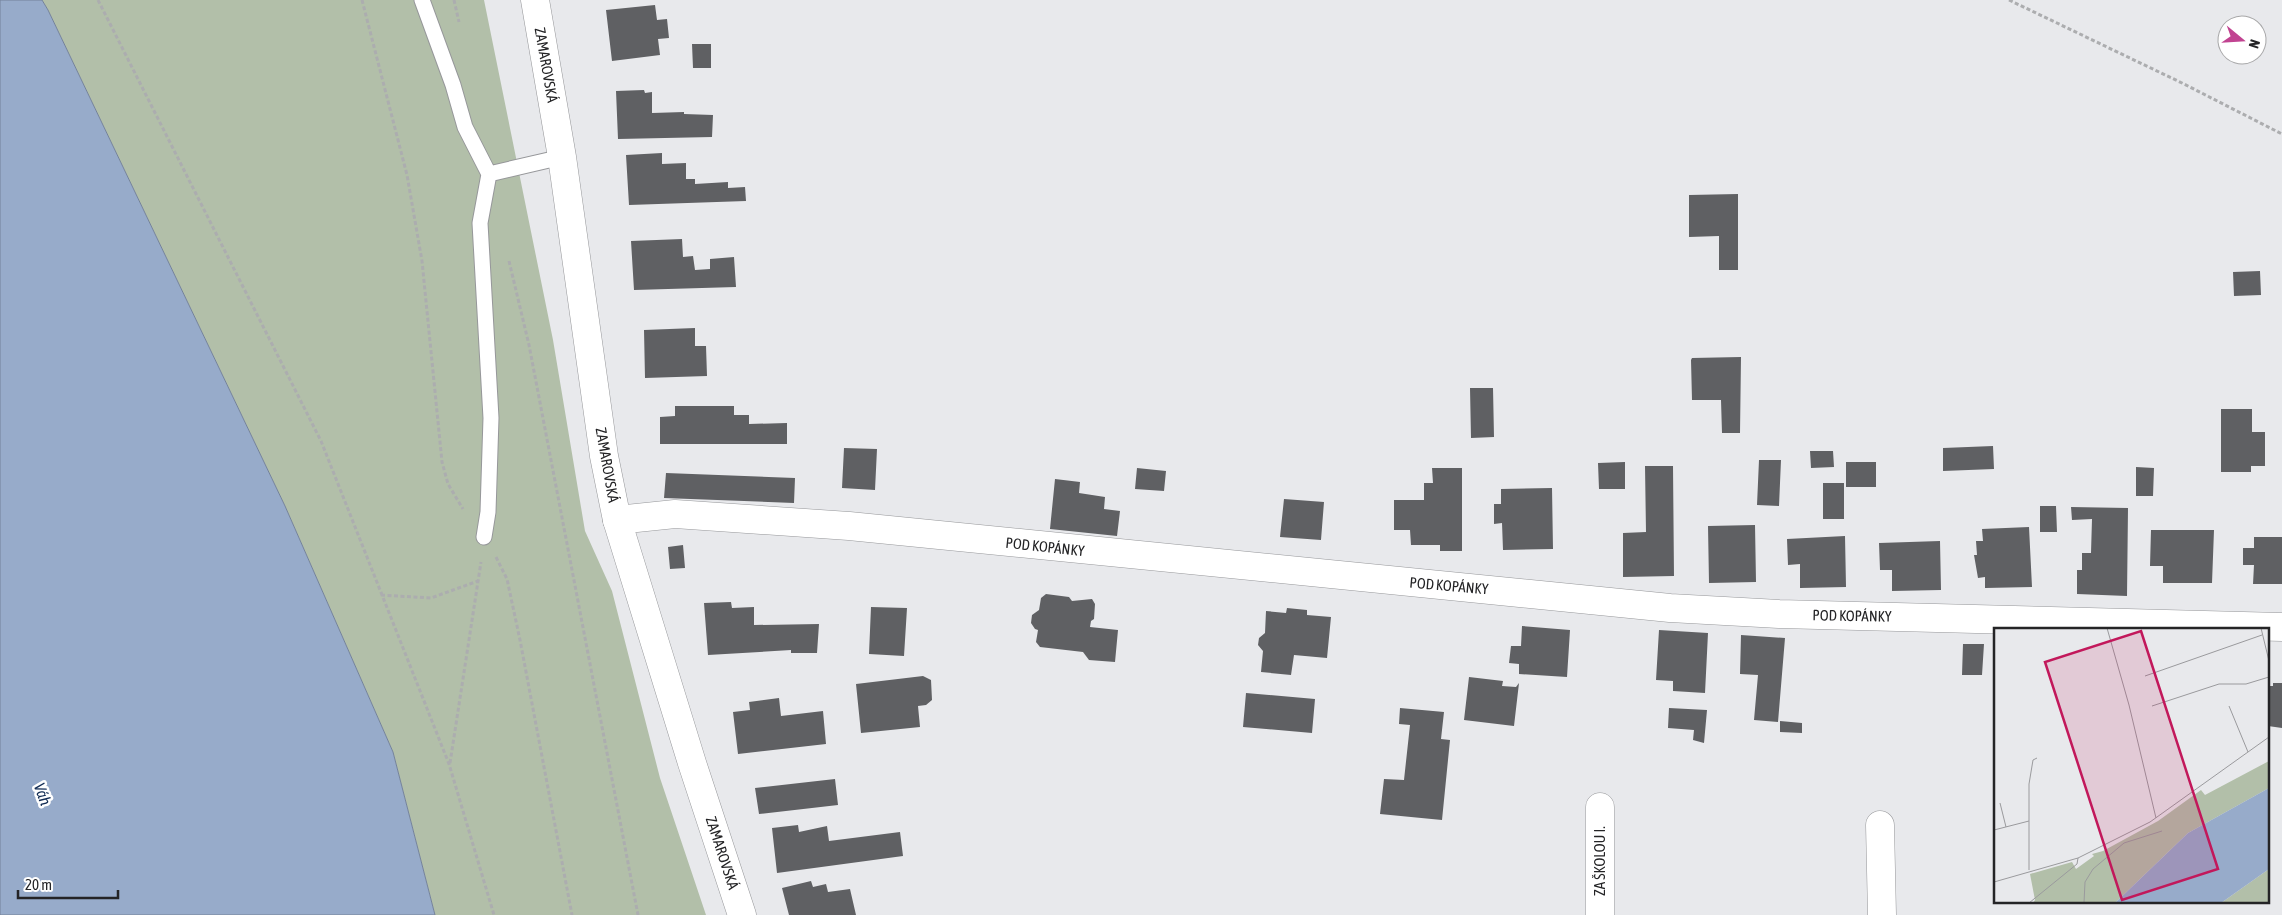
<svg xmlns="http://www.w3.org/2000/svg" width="2282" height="915" font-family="'Asap Condensed',sans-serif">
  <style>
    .green { fill: #b2bfa9 }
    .water { fill: #97abca; stroke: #748299 }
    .building { fill: #5f6063 }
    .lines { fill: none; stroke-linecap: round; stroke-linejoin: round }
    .lane-casing { stroke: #96979a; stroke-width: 17 }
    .street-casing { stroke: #96979a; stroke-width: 29 }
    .secondary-casing { stroke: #96979a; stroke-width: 29 }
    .path { stroke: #acadaf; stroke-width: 3; stroke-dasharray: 4 2.5; stroke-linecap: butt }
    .lane { stroke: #fff; stroke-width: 15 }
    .street { stroke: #fff; stroke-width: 28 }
    .secondary { stroke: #fff; stroke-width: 28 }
    .labels { text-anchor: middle; stroke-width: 5; stroke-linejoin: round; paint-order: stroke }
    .street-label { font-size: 15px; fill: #242426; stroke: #fff }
    .water-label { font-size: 16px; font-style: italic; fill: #122c54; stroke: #fff }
    .inset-road { fill: none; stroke: #9a9a9d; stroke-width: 1 }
    .view { fill: #c2185b; fill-opacity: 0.15; stroke: #c2185b; stroke-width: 2.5 }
    .inset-edge { fill: none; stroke: #242426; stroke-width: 2.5 }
  </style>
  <rect width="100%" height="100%" fill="#e8e9ec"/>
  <path class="green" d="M42,0H484L553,340L585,531L612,591L660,778L706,915H435L393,752L285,506L48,10Z"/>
  <path class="water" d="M0,0H42L48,10L285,506L393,752L435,915H0Z"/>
  <path class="building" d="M655,5L657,20L667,19L669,38L658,39L660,55L612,61L606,10Z
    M692,44H711V68H693Z
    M644,90L645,93L652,92V113L684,112V114L713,115L712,137L618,139L616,91Z
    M662,153V164L686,163V179H695V184L728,182V188L745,187L746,201L629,205L626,155Z
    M1738,194V270H1719V236L1689,237V195Z
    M682,239L683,257L693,256L695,270L710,269V259L734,257L736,287L634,290L631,241Z
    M2260,271L2261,295L2234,296L2233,272Z
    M695,328V346H706L707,376L645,378L644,330Z
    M1741,357L1740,433H1722L1721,400H1692L1691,360L1692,358Z
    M1470,388H1493L1494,437L1471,438Z
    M675,406H734V415H749V424L787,423V444H660V417L675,416Z
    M2221,409H2252V432H2265V466H2251V472H2221Z
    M1993,446L1994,469L1943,471V448Z
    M844,448L877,449L875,490L842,488Z
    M1810,451H1833L1834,467L1811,468Z
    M1759,460H1781L1779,506L1757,505Z
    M1625,462V489H1599L1598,463Z
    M1846,462H1876V487H1846Z
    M1645,466H1673L1674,576L1623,577V533L1646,532Z
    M2136,467L2154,468L2153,496H2136Z
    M1137,468L1166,471L1164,491L1135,489Z
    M1432,468H1462V551H1440V545H1411L1410,530H1394V500H1424V483H1433Z
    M666,473L795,478L794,503L664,498Z
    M1055,479L1080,482L1079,493L1105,497L1104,509L1120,511L1117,536L1050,529Z
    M1823,483H1844V519H1823Z
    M1552,488L1553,549L1503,550L1502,523L1494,524V504H1501V489Z
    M1284,499L1324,502L1321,540L1280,537Z
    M2040,506H2056L2057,532H2040Z
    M2071,507L2128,508L2127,596L2077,594V570H2082V553H2091L2092,519L2072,520Z
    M1755,525L1756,582L1709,583L1708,526Z
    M2029,527L2032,587L1985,588V577L1978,578L1974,555H1977L1976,541H1983L1982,529Z
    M2151,530H2214L2212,583H2163V566H2150Z
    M1845,536L1846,587L1800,588V564L1788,565L1787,539Z
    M2254,537H2282V584H2253L2254,565H2243V548H2254Z
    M1940,541L1941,590L1892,591V570H1880L1879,543Z
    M683,545L685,568L670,569L668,547Z
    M1046,594L1069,597L1072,601L1092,599L1095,604L1094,619L1091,621L1090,627L1118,630L1115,662L1089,660L1083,652L1040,647L1036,642L1038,630L1035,629L1031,623L1032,615L1039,610L1041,598Z
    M731,602L732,608L754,607V625L819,624L817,653H791V650L708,655L704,603Z
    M871,607L907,608L904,656L869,654Z
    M1287,608L1307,610V615L1331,617L1327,658L1294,655L1291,675L1261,672L1263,651L1258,645L1259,638L1265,633L1266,611L1286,613Z
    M1522,626L1570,630L1567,677L1519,674V664L1509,663L1511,646H1521Z
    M1659,630L1708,633L1705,693L1673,691V681L1656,680Z
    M1741,635L1785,638L1778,722L1754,720L1758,675L1740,674Z
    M1963,644H1984L1982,675H1962Z
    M923,676L931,680L932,700L926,705L918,706L920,727L861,733L856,684Z
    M1469,677L1503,681L1502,686L1516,687L1519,683L1514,726L1464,720Z
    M2273,683H2282V728L2268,726V686H2273Z
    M1246,693L1315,699L1312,733L1243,727Z
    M779,698L781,716L823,711L826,744L738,754L733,712L750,710L749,702Z
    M1400,708L1444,712L1441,739L1450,740L1442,820L1380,814L1384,779L1404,780L1410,725L1399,724Z
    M1669,708L1707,710L1704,743L1693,740L1694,730L1668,728Z
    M1780,721L1802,723V733L1780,732Z
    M835,779L838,805L759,814L755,788Z
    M798,825L799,832L827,826L829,841L900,832L903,856L777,873L772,828Z
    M811,881L813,887L826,884L828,892L850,889L856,915H789L782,888Z"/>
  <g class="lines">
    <defs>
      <path id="lane" d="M422,0L453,85L465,127L489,174L480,223L491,418L488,512L484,537
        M489,174L562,157"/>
      <path id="street" d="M617,520L675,514L849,526L1670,608L1779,614L2282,627
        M1600,807V915
        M1880,825L1882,915"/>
      <path id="secondary" d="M535,0L562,157L604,456L617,520L692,763L742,915"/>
    </defs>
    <use href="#lane" class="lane-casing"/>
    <use href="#street" class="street-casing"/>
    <use href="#secondary" class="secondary-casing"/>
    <path class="path" d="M98,0L321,441L449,764L494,915
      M362,0L407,175L422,261L442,462L448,484L463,509
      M454,0L459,22
      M2009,0L2182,83L2282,134
      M509,261L529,345L638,915
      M496,557L507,579L520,640L572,915
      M381,595L431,598L478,581
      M450,763L481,562"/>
    <use href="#lane" class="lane"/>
    <use href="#street" class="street"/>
    <use href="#secondary" class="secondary"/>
  </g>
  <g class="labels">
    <g class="street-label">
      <text transform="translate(546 65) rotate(80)" y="5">ZAMAROVSKÁ</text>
      <text transform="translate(607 465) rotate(80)" y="5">ZAMAROVSKÁ</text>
      <text transform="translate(1045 547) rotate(6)" y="5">POD KOPÁNKY</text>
      <text transform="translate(1449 586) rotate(5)" y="5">POD KOPÁNKY</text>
      <text transform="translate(1852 616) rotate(1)" y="5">POD KOPÁNKY</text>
      <text transform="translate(722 853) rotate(72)" y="5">ZAMAROVSKÁ</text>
      <text transform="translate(1600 861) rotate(-90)" y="5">ZA ŠKOLOU I.</text>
    </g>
    <g class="water-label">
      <text transform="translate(43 794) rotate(70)" y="6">Váh</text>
    </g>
  </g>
  <g transform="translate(1994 628)">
    <rect width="275" height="275" fill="#e8e9ec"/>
    <path d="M275,133V160L194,205L121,275H39L41,272L36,246L78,234L82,241L100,228L98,226L109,223L164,193L207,162L211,167ZM275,241V275H227Z" fill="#b2bfa9"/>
    <path d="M275,160V241L227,275H121L194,205Z" fill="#97abca"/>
    <path class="inset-road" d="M113,0L135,77L162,190M267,0L275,33M151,48L268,7M158,78L225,56H252L275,49M235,78L254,124M6,175L12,199M0,202L35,193M35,242V156L39,132L43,130M0,254L84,230L156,194L275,109M35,275L83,236L84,230M90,275L91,254L99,241L130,215L168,203"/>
    <path class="view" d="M147,3L224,241L128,272L51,34Z"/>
    <rect width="275" height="275" class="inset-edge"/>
  </g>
  <g transform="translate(2242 40) rotate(108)"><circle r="24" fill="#ffffff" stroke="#a7a7a8"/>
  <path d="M0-4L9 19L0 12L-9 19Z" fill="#c14391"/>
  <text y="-8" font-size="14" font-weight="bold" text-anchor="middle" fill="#242426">N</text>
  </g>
  <path d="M18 890v8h100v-8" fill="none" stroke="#242426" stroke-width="2.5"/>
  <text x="25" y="890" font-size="15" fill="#242426" stroke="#ffffff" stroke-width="4" paint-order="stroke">20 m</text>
</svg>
